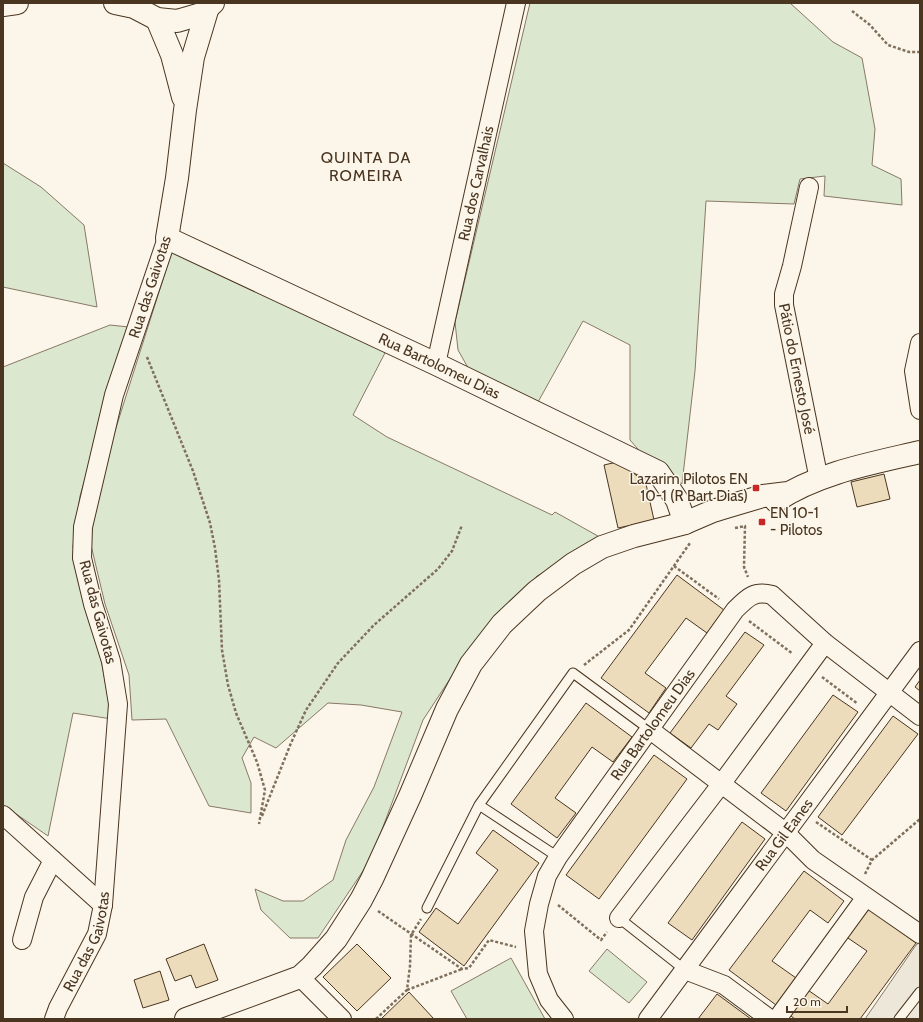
<svg xmlns="http://www.w3.org/2000/svg" width="923" height="1022" font-family="Cabin,sans-serif">
  <style>
    .green { fill: #dce7d0; stroke: #887966 }
    .parking { fill: #ede7d9; stroke: #887966 }
    .building { fill: #ecdcbc; stroke: #4a3520 }
    .lines { fill: none; stroke-linecap: round; stroke-linejoin: round }
    .lane-casing { stroke: #4a3520; stroke-width: 11 }
    .street-casing { stroke: #4a3520; stroke-width: 20 }
    .secondary-casing { stroke: #4a3520; stroke-width: 24 }
    .primary-casing { stroke: #4a3520; stroke-width: 24 }
    .path { stroke: #7f6f5c; stroke-width: 2.5; stroke-dasharray: 3 2; stroke-linecap: butt }
    .lane { stroke: #fbf6e9; stroke-width: 9 }
    .street { stroke: #fbf6e9; stroke-width: 18 }
    .secondary { stroke: #fbf6e9; stroke-width: 22 }
    .primary { stroke: #fbf6e9; stroke-width: 22 }
    .poi-dot { fill: #c62828; stroke: #fbf6e9; stroke-width: 1.5 }
    .labels { text-anchor: middle; stroke-width: 3; stroke-linejoin: round; paint-order: stroke }
    .street-label { font-size: 15px; fill: #4a3520; stroke: #fbf6e9 }
    .poi-label { font-size: 15px; fill: #4a3520; stroke: #fbf6e9; text-anchor: end }
    .neighbourhood-label { font-size: 16px; letter-spacing: 1px; fill: #4a3520; stroke: #fbf6e9 }
  </style>
  <rect width="100%" height="100%" fill="#fbf6e9"/>
  <path class="green" d="M530,3H790L833,42L862,58L875,129L872,165L901,179L902,205L824,196L825,176L800,179L794,204L706,201L695,371L682,484L644,456L630,440V345L583,321L538,402L471,373L458,350L455,322Z
    M3,163L41,187L84,225L97,307L3,287Z
    M172,251L387,349L353,415L387,437L552,515L555,512L605,540L537,576L467,653L423,720L371,859L318,938H290L261,910L255,889L283,901H303L333,880L346,840L374,787L402,712L361,705L328,703L276,748L254,737L242,758L251,783V813L209,806L166,719L132,720L129,675L105,604L90,541L101,475Z
    M110,325L129,327L80,496L73,547L98,643L112,719L73,713L48,836L3,805V367Z
    M607,949L647,982L629,1003L589,971Z
    M511,958L545,1019H467L451,991Z"/>
  <path class="parking" d="M920,942V1019H865L916,945Z"/>
  <path class="building" d="M617,462L629,469L646,484L654,520L618,528L604,465Z
    M884,474L890,499L857,507L851,482Z
    M677,575L724,610L707,633L686,618L645,673L666,688L649,713L601,678Z
    M745,632L764,645L726,696L737,704L718,730L709,724L691,748L670,733Z
    M920,680V691L915,687Z
    M833,695L858,712L786,811L761,793Z
    M586,703L632,737L613,762L592,747L555,798L576,813L557,838L511,804Z
    M893,716L918,734L842,835L818,817Z
    M654,755L687,779L599,899L566,875Z
    M742,822L765,839L692,940L668,923Z
    M493,830L539,863L464,966L419,932L436,908L458,924L498,870L476,853Z
    M804,871L844,901L828,923L810,910L772,961L796,978L776,1005L729,970Z
    M866,907L916,943L860,1019H795L787,1013L805,988L828,1004L867,951L845,936Z
    M204,944L218,980L196,988L191,975L175,981L166,959Z
    M357,944L391,978L357,1011L323,977Z
    M160,971L169,1000L143,1008L134,980Z
    M409,992L434,1019H381Z
    M717,994L751,1019H698Z"/>
  <g class="lines">
    <defs>
      <path id="lane" d="M479,805L558,857
        M427,908L479,805L573,673L649,729
        M619,918L685,970
        M899,1019L920,992"/>
      <g id="street">
        <path id="s1" d="M809,187L792,266L784,294V305L819,480"/>
        <path d="M920,343L914,371L920,410"/>
        <path id="s2" d="M436,364L516,3"/>
        <path d="M649,729L785,832L813,860L920,934"/>
        <path d="M3,815L103,905"/>
        <path d="M619,918L722,783L825,643"/>
        <path d="M22,940L34,897L53,860"/>
        <path d="M685,970L724,985L770,1019"/>
        <path d="M300,977L342,1019"/>
        <path id="s3" d="M54,1019L58,1008L97,934L103,905L118,704L111,661L93,604L82,558L83,527L114,395L167,238"/>
        <path id="s4" d="M564,1019L549,1000L538,974L534,931L539,904L547,876L558,857L735,610C747,598 754,590 772,595L825,643L920,716"/>
        <path id="s5" d="M648,1019L920,651"/>
        <path d="M777,1019L866,897"/>
      </g>
      <g id="secondary">
        <path d="M115,3L134,7L157,19L177,21L201,14L213,3"/>
        <path d="M3,5L17,3"/>
        <path id="s6" d="M208,7L193,57L185,110L177,178L167,238L436,364L658,472L677,500L685,523"/>
        <path d="M157,19L172,55L183,97"/>
      </g>
      <path id="primary" d="M776,501C817,473 873,463 920,452
        M186,1019L300,977L312,966L336,939L361,900L372,879L410,796L447,709L471,664L502,624L537,591L573,564L602,547L634,536L685,523L713,511L726,507L763,496L788,493"/>
    </defs>
    <use href="#lane" class="lane-casing"/>
    <use href="#street" class="street-casing"/>
    <use href="#secondary" class="secondary-casing"/>
    <use href="#primary" class="primary-casing"/>
    <path class="path" d="M852,11L870,25L888,45L909,52H920
      M147,357L193,471L210,523L215,548L219,580L222,650L228,685L236,713L257,762L265,790L259,824
      M735,528L745,526L744,567L748,577
      M674,566L719,599
      M749,621L793,654
      M584,665L629,630L690,543
      M822,677L858,704
      M262,816L291,743L306,710L338,663L374,625L438,569L452,551L462,525
      M816,822L872,860
      M865,874L872,860L920,819
      M558,905L601,940L607,932
      M378,911L462,969L469,968L489,940L516,947
      M407,990L462,969
      M376,1019L407,990L410,966L411,935L421,919"/>
    <use href="#lane" class="lane"/>
    <use href="#street" class="street"/>
    <use href="#secondary" class="secondary"/>
    <use href="#primary" class="primary"/>
  </g>
  <g class="poi-dot">
    <rect x="752" y="484" width="8" height="8" rx="2"/>
    <rect x="758" y="518" width="8" height="8" rx="2"/>
  </g>
  <g class="labels">
    <g class="street-label">
      <text dy="5" stroke="none"><textPath href="#s2" startOffset="185">Rua dos Carvalhais</textPath></text>
      <text transform="translate(150 287) rotate(-72)" y="5">Rua das Gaivotas</text>
      <text dy="5" stroke="none"><textPath href="#s6" startOffset="536">Rua Bartolomeu Dias</textPath></text>
      <text dy="5" stroke="none"><textPath href="#s1" startOffset="186">Pátio do Ernesto José</textPath></text>
      <text transform="translate(98 612) rotate(75)" y="5">Rua das Gaivotas</text>
      <text dy="5" stroke="none"><textPath href="#s4" startOffset="337">Rua Bartolomeu Dias</textPath></text>
      <text dy="5" stroke="none"><textPath href="#s5" startOffset="229">Rua Gil Eanes</textPath></text>
      <text dy="5" stroke="none"><textPath href="#s3" startOffset="85">Rua das Gaivotas</textPath></text>
    </g>
    <g class="poi-label">
      <text x="748" y="484">Lazarim Pilotos EN<tspan x="748" dy="17">10-1 (R Bart Dias)</tspan></text>
      <text x="770" y="518" text-anchor="start">EN 10-1<tspan x="770" dy="17">- Pilotos</tspan></text>
    </g>
    <g class="neighbourhood-label">
      <text x="366" y="163">QUINTA DA<tspan x="366" dy="18">ROMEIRA</tspan></text>
    </g>
  </g>
  <rect width="923" height="1022" fill="none" stroke="#4a3520" stroke-width="8"/>
  <path d="M787 1006v6h60v-6" fill="none" stroke="#4a3520" stroke-width="2"/>
  <text x="793" y="1006" font-size="12" fill="#4a3520" stroke="#fbf6e9" stroke-width="3" paint-order="stroke">20 m</text>
</svg>
